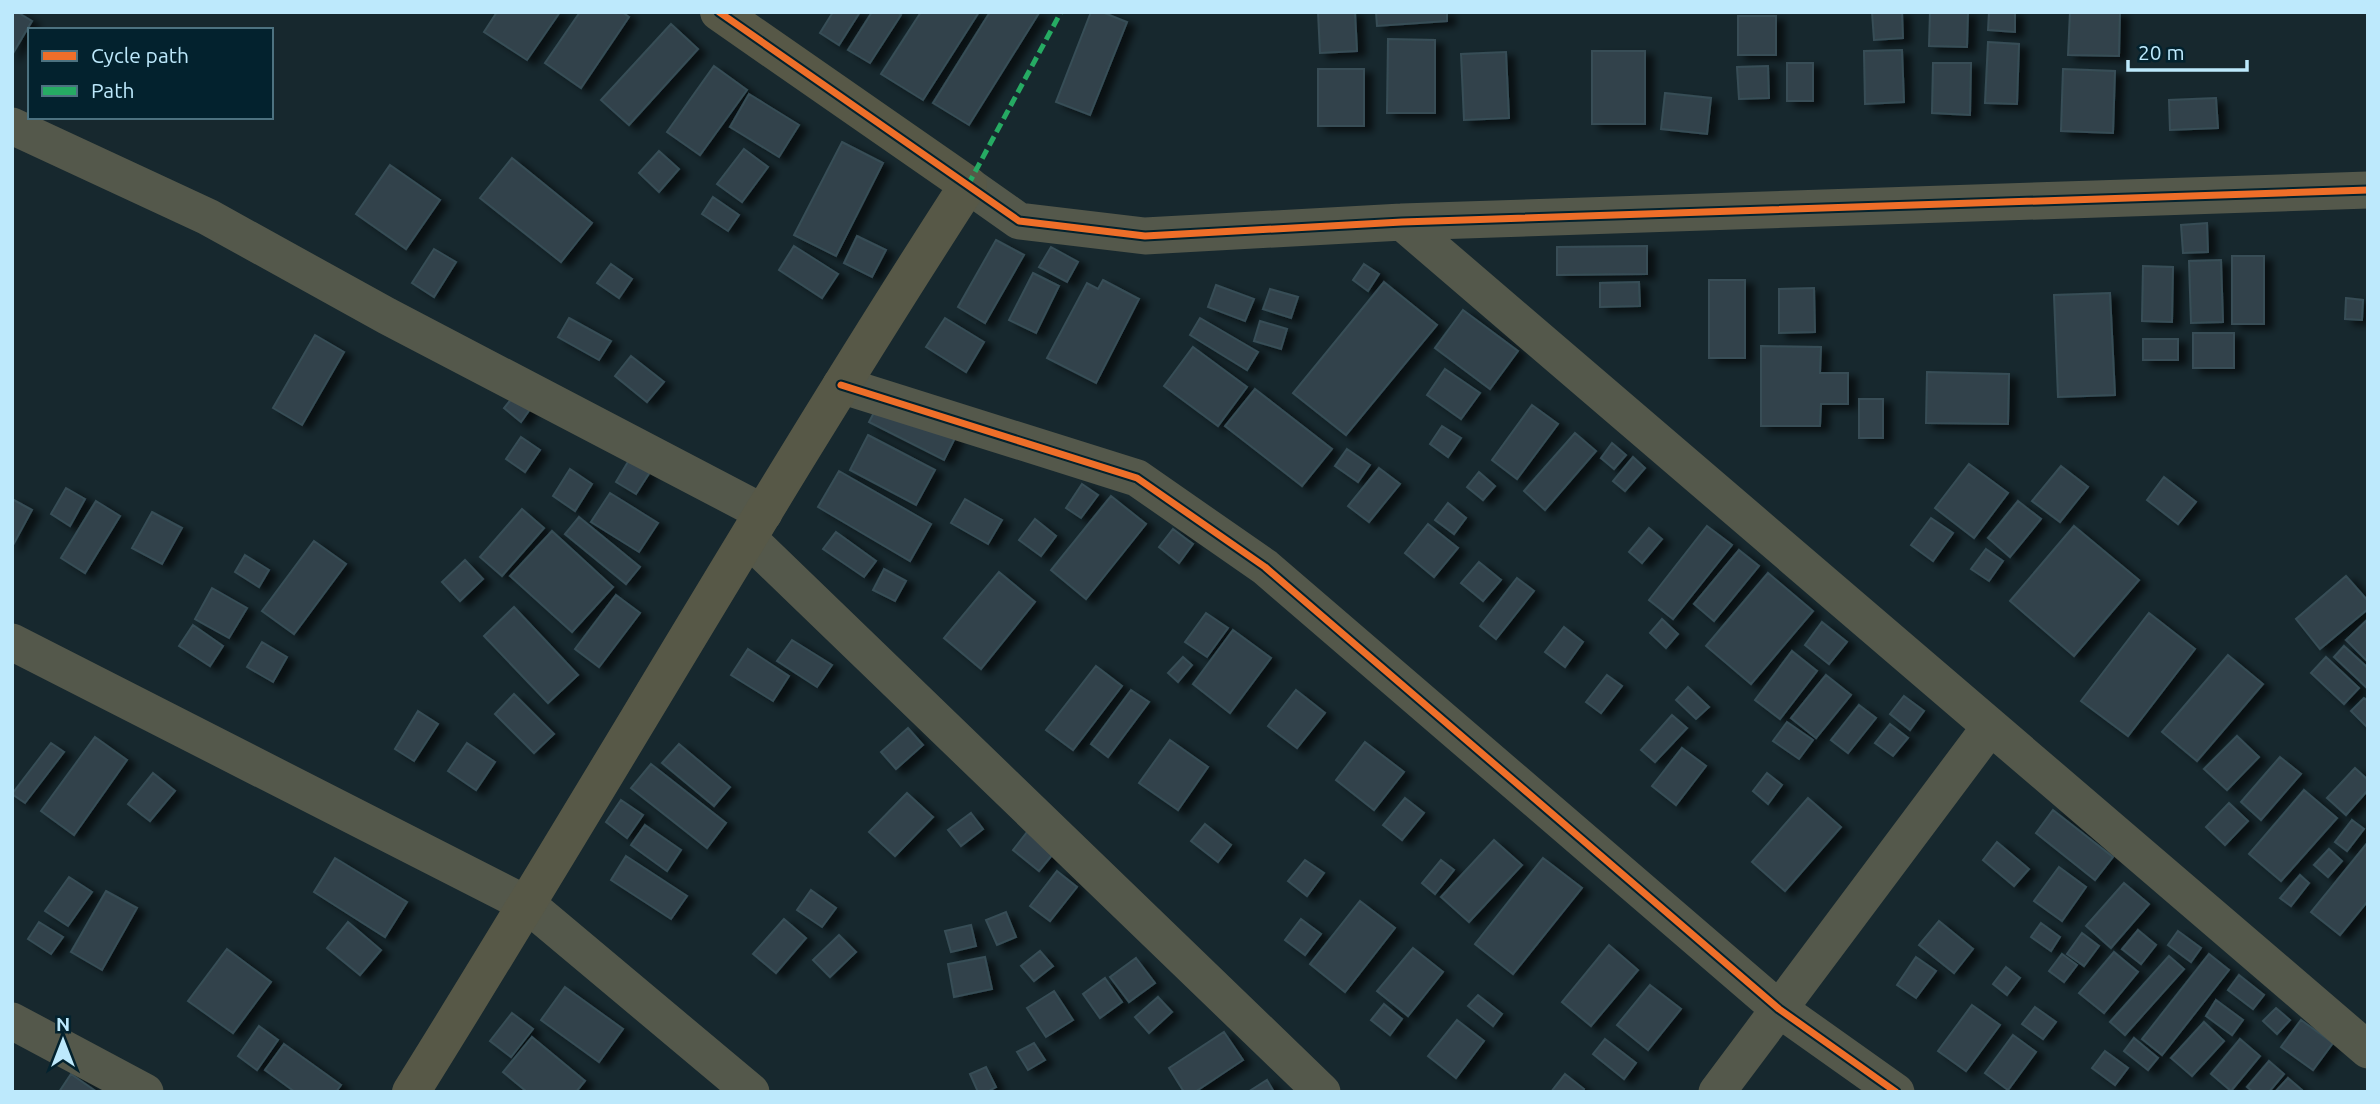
<svg xmlns="http://www.w3.org/2000/svg" width="2380" height="1104" font-family="Ubuntu,sans-serif">
  <style>
    .building { fill: #31434b; stroke: #374e57; stroke-width: 2; filter: url(#shadow) }
    .lines { fill: none; stroke-linecap: round; stroke-linejoin: round }
    .street { stroke: #54584b; stroke-width: 37 }
    .secondary { stroke: #575847; stroke-width: 38 }
    .quiet { stroke: #26ab63; stroke-width: 5; stroke-dasharray: 10 5; stroke-linecap: butt }
    .cycleway-casing { stroke: #03222e; stroke-width: 11 }
    .cycleway { stroke: #ee6e29; stroke-width: 7 }
  </style>
  <defs>
    <filter id="shadow"><feDropShadow dx="8" dy="4.5" stdDeviation="3.5" flood-color="#0009"/></filter>
  </defs>
  <rect width="100%" height="100%" fill="#17282e"/>
  <path class="building" d="M12,12H17L32,21L12,55Z
    M497,12H560L527,60L484,32Z
    M580,12H622L629,17L581,88L545,63Z
    M833,12H860L839,45L820,33Z
    M872,12H897L901,15L870,63L848,50Z
    M921,12H979L923,100L881,74Z
    M990,12L1039,13L969,125L933,103Z
    M1091,12H1102L1127,22L1090,115L1056,102Z
    M1318,12H1355L1357,51L1320,53Z
    M1376,12H1447V21L1377,26Z
    M1872,12H1902L1903,38L1874,40Z
    M1930,12H1968L1967,47L1929,46Z
    M1989,12H2015V32L1988,30Z
    M2070,12H2120L2119,56L2068,55Z
    M1738,16H1776V55H1738Z
    M671,24L698,49L629,125L601,100Z
    M1388,39L1435,40V113H1387Z
    M1988,42L2019,44L2017,104L1985,103Z
    M1902,50L1904,102L1865,104L1864,51Z
    M1592,51H1645V124H1592Z
    M1506,52L1509,118L1464,120L1461,54Z
    M1787,63H1813V101H1787Z
    M1933,63H1971L1970,115L1932,113Z
    M714,66L747,90L700,155L667,132Z
    M1768,66L1769,98L1739,99L1737,67Z
    M1318,69H1364V126H1318Z
    M2063,69L2115,71L2113,133L2061,131Z
    M1665,93L1711,98L1707,134L1661,129Z
    M749,94L799,125L779,157L730,127Z
    M2216,98L2218,128L2170,130L2169,100Z
    M842,142L883,163L836,256L794,235Z
    M744,149L768,167L742,202L717,184Z
    M659,151L679,169L659,192L639,173Z
    M512,158L592,223L561,262L480,198Z
    M390,165L440,200L406,249L356,214Z
    M713,197L739,215L728,231L702,214Z
    M2207,223L2208,252L2183,253L2181,225Z
    M857,236L886,250L872,277L844,263Z
    M996,240L1024,255L985,323L958,307Z
    M794,246L838,274L822,298L779,270Z
    M1647,246V274L1557,275V247Z
    M1051,247L1078,262L1067,282L1039,267Z
    M434,249L456,262L434,297L412,283Z
    M2232,256H2264V324H2232Z
    M2221,260L2223,322L2191,323L2189,261Z
    M611,264L632,279L619,298L597,283Z
    M1364,264L1379,274L1368,291L1353,280Z
    M2143,266L2173,267L2172,322L2142,321Z
    M1033,273L1059,286L1036,333L1009,320Z
    M1103,280L1139,299L1096,383L1047,358L1087,283L1098,289Z
    M1709,280H1745V358H1709Z
    M1384,282L1437,325L1346,435L1293,393Z
    M1639,282L1640,306L1600,307V283Z
    M1216,285L1254,299L1245,321L1208,307Z
    M1814,288L1815,332L1779,333V289Z
    M1270,289L1298,297L1291,318L1263,309Z
    M2110,293L2115,395L2058,397L2054,295Z
    M2346,298L2363,300L2362,320L2345,319Z
    M1463,310L1518,351L1490,389L1435,348Z
    M569,318L611,341L599,360L558,337Z
    M945,318L984,342L966,372L926,347Z
    M1200,318L1258,352L1247,370L1190,335Z
    M1260,321L1287,329L1281,349L1254,341Z
    M2193,333H2234V368H2193Z
    M315,335L344,352L302,425L273,408Z
    M2143,339H2178V360H2143Z
    M1761,346L1821,347L1820,373H1848V404H1821L1820,426H1761Z
    M1193,347L1247,387L1218,426L1164,386Z
    M631,356L664,382L647,402L615,376Z
    M1445,369L1480,393L1461,419L1427,395Z
    M1927,372L2009,374L2008,424L1926,423Z
    M1255,389L1332,449L1302,486L1225,426Z
    M517,392L533,405L521,422L504,408Z
    M881,399L956,436L944,460L869,422Z
    M1859,399H1883V438H1859Z
    M1532,405L1558,424L1517,479L1492,460Z
    M1442,426L1461,438L1448,457L1430,444Z
    M1575,433L1596,451L1545,510L1524,491Z
    M868,435L935,470L916,505L850,470Z
    M521,437L540,450L525,472L506,459Z
    M1612,443L1626,455L1614,469L1601,458Z
    M1347,449L1370,465L1358,482L1335,466Z
    M1633,457L1645,468L1625,491L1613,481Z
    M629,460L650,472L636,494L616,482Z
    M1969,464L2008,493L1974,538L1935,508Z
    M2061,466L2088,487L2060,522L2032,501Z
    M1379,468L1400,484L1369,522L1348,506Z
    M570,469L592,484L575,511L553,496Z
    M839,471L931,524L910,561L818,507Z
    M1479,472L1495,486L1483,500L1467,487Z
    M2164,477L2196,502L2178,524L2147,500Z
    M1082,484L1098,495L1081,518L1066,508Z
    M66,488L85,499L70,526L51,514Z
    M610,493L658,523L639,552L591,522Z
    M1111,496L1146,524L1086,599L1051,570Z
    M12,499L32,510L12,547Z
    M965,499L1002,520L988,544L951,523Z
    M96,501L120,516L85,573L61,558Z
    M2018,501L2041,519L2010,557L1988,538Z
    M1448,503L1466,518L1454,534L1435,520Z
    M522,509L544,528L502,576L480,557Z
    M152,512L182,528L162,564L132,548Z
    M579,517L640,567L626,584L565,534Z
    M1931,518L1953,533L1933,561L1911,545Z
    M1035,519L1056,536L1041,556L1019,540Z
    M1428,524L1458,548L1434,577L1405,553Z
    M1707,526L1732,545L1673,619L1649,600Z
    M2074,526L2139,580L2074,656L2010,601Z
    M1649,528L1662,539L1642,563L1629,552Z
    M1173,529L1193,544L1179,563L1159,547Z
    M552,531L613,587L572,632L510,576Z
    M836,532L876,561L864,577L823,549Z
    M314,541L346,564L294,634L262,611Z
    M1986,549L2003,561L1989,581L1971,569Z
    M1739,550L1759,566L1714,621L1694,604Z
    M245,555L269,570L259,587L235,572Z
    M465,560L483,579L460,601L442,582Z
    M1479,562L1501,580L1483,601L1461,583Z
    M884,569L906,581L895,601L873,590Z
    M999,572L1035,602L981,669L944,638Z
    M1768,573L1813,611L1751,684L1706,646Z
    M2346,576L2368,601V609L2320,649L2296,619Z
    M1517,578L1534,591L1496,639L1480,626Z
    M212,588L247,608L229,638L195,619Z
    M616,595L640,613L599,667L575,649Z
    M514,607L578,675L548,703L484,636Z
    M1206,613L1228,628L1207,657L1185,642Z
    M2149,613L2195,649L2128,736L2081,701Z
    M1662,619L1678,634L1666,648L1650,633Z
    M2366,621L2368,623L2367,661L2346,640Z
    M1822,622L1847,642L1829,664L1805,645Z
    M193,625L223,646L210,666L179,646Z
    M1564,627L1583,642L1565,667L1545,652Z
    M1233,630L1271,658L1230,713L1193,684Z
    M792,640L832,665L817,687L777,661Z
    M262,642L287,657L273,682L247,667Z
    M2344,646L2368,668L2367,688L2334,657Z
    M748,649L789,676L773,701L731,675Z
    M1792,651L1817,671L1780,719L1755,700Z
    M2228,655L2263,684L2197,761L2162,732Z
    M1183,657L1192,665L1178,682L1168,673Z
    M2326,657L2359,688L2344,704L2311,673Z
    M1096,666L1122,686L1073,750L1046,730Z
    M1607,675L1622,686L1601,713L1586,702Z
    M1826,675L1851,695L1816,738L1791,718Z
    M1688,687L1709,707L1696,719L1676,700Z
    M1131,690L1149,702L1108,757L1091,744Z
    M1296,690L1325,713L1297,748L1268,726Z
    M514,694L554,734L534,753L495,714Z
    M1904,696L1924,711L1910,730L1890,714Z
    M2364,698L2368,701L2367,727L2351,711Z
    M1859,705L1876,718L1848,753L1831,740Z
    M418,711L438,724L414,761L395,749Z
    M1672,715L1687,728L1655,762L1641,750Z
    M1787,722L1813,740L1799,759L1773,741Z
    M1890,724L1908,738L1893,756L1875,743Z
    M908,728L923,745L896,769L881,752Z
    M2237,736L2259,757L2227,790L2204,769Z
    M95,737L127,760L74,835L41,811Z
    M1170,740L1208,767L1178,810L1139,783Z
    M1365,742L1404,772L1374,810L1336,780Z
    M51,743L64,752L25,803L12,794Z
    M467,743L495,762L476,790L448,771Z
    M679,744L730,787L714,806L662,763Z
    M1682,748L1706,766L1676,805L1652,786Z
    M2280,757L2301,774L2261,820L2241,802Z
    M651,764L726,823L707,848L631,788Z
    M2355,768L2368,780V790L2346,815L2327,798Z
    M153,773L175,791L150,821L128,804Z
    M1767,773L1782,785L1768,804L1753,791Z
    M2304,790L2337,818L2281,881L2249,854Z
    M907,793L933,817L895,856L869,832Z
    M1405,798L1424,813L1402,840L1383,825Z
    M1808,798L1841,827L1785,891L1752,862Z
    M621,800L643,815L627,838L606,822Z
    M2229,803L2248,821L2225,845L2206,827Z
    M2053,810L2113,857L2095,880L2036,833Z
    M971,813L983,829L961,846L948,830Z
    M2352,820L2364,829L2347,851L2335,842Z
    M1205,824L1231,845L1218,862L1191,841Z
    M645,825L681,850L667,871L631,845Z
    M1031,827L1058,848L1039,871L1013,850Z
    M1494,840L1522,865L1469,922L1441,897Z
    M1997,842L2029,869L2014,886L1983,860Z
    M2368,842V901L2340,935L2311,912Z
    M2329,849L2342,861L2328,877L2314,865Z
    M626,856L687,896L671,919L611,880Z
    M335,858L407,902L385,937L314,892Z
    M1543,858L1582,888L1513,974L1475,944Z
    M1305,860L1324,873L1307,896L1288,881Z
    M1441,860L1454,870L1435,894L1422,883Z
    M2059,867L2086,887L2062,921L2034,901Z
    M1057,871L1077,887L1050,921L1030,906Z
    M2300,875L2309,883L2291,906L2280,898Z
    M69,877L92,892L68,926L45,911Z
    M2124,883L2149,904L2111,948L2086,926Z
    M811,890L836,908L822,927L797,910Z
    M106,891L137,908L102,970L71,952Z
    M1360,901L1395,928L1345,992L1310,964Z
    M1006,912L1016,937L997,945L986,920Z
    M784,919L806,938L776,973L753,954Z
    M1301,919L1321,934L1305,955L1285,940Z
    M1939,921L1973,949L1954,973L1919,945Z
    M39,922L63,937L51,954L28,939Z
    M348,922L381,950L360,975L327,948Z
    M2041,923L2060,937L2051,951L2031,937Z
    M971,925L976,946L951,952L945,931Z
    M2138,930L2156,945L2141,964L2122,949Z
    M2178,931L2201,948L2191,962L2168,945Z
    M2082,933L2099,946L2084,966L2067,954Z
    M839,935L856,952L830,977L813,960Z
    M1609,945L1638,970L1591,1026L1562,1002Z
    M1413,948L1443,972L1408,1016L1377,991Z
    M227,949L271,982L233,1033L188,1001Z
    M1040,951L1053,966L1034,981L1021,966Z
    M2114,952L2138,972L2104,1013L2079,993Z
    M2062,954L2077,965L2064,982L2049,971Z
    M2209,954L2229,970L2162,1055L2142,1039Z
    M2169,956L2184,969L2125,1035L2110,1022Z
    M985,957L992,989L954,997L948,964Z
    M1916,957L1936,971L1916,998L1897,985Z
    M1136,958L1155,983L1129,1002L1110,977Z
    M2006,967L2020,978L2007,995L1993,984Z
    M2239,975L2264,995L2253,1009L2228,990Z
    M1105,978L1122,1002L1100,1018L1083,994Z
    M1650,985L1681,1009L1648,1050L1617,1025Z
    M565,987L623,1029L599,1062L541,1020Z
    M1054,991L1073,1020L1046,1037L1027,1008Z
    M1478,995L1502,1014L1493,1026L1468,1006Z
    M1158,997L1172,1012L1149,1033L1135,1017Z
    M2216,1000L2243,1020L2232,1035L2206,1016Z
    M1384,1004L1402,1019L1390,1035L1371,1020Z
    M1972,1005L2000,1025L1966,1071L1938,1051Z
    M2035,1007L2056,1022L2043,1039L2022,1024Z
    M2276,1008L2290,1020L2277,1034L2263,1021Z
    M512,1013L533,1029L511,1057L490,1041Z
    M1457,1020L1484,1041L1456,1078L1428,1056Z
    M2301,1020L2333,1043L2313,1070L2281,1047Z
    M2204,1022L2224,1041L2192,1076L2171,1058Z
    M259,1026L278,1040L257,1070L238,1056Z
    M1224,1032L1243,1060L1195,1092H1184L1169,1068Z
    M2013,1035L2036,1052L2008,1090L1985,1073Z
    M532,1037L585,1081L576,1092H527L503,1072Z
    M2134,1038L2158,1058L2148,1070L2124,1051Z
    M1605,1039L1636,1063L1624,1079L1593,1054Z
    M2240,1039L2260,1056L2231,1091L2211,1074Z
    M1034,1043L1045,1060L1028,1070L1017,1052Z
    M284,1044L341,1085L336,1092H295L265,1070Z
    M2105,1051L2128,1068L2115,1085L2092,1068Z
    M2269,1061L2284,1074L2269,1092H2253L2247,1087Z
    M986,1067L996,1087L987,1092H978L970,1074Z
    M71,1074L97,1092H59Z
    M1565,1074L1584,1089L1583,1092H1551Z
    M2288,1078L2302,1090L2301,1092H2275Z
    M1267,1080L1274,1092H1248Z"/>
  <g class="lines">
    <path class="street" d="M12,126L208,217L387,316L764,513
      M968,185L1019,221L1145,236L1402,222L2368,190
      M1402,222L2368,1050
      M841,385L1137,478L1265,567L1779,1009L1896,1092
      M749,539L1322,1092
      M12,642L528,905L751,1092
      M12,1021L145,1092
      M1717,1092L1990,727"/>
    <path class="secondary" d="M411,1092C599,791 775,483 968,185L719,12"/>
    <path class="quiet" d="M968,185L1061,12"/>
    <defs>
      <path id="cycleway" d="M719,12L1019,221L1145,236L1402,222L2368,190
        M841,385L1137,478L1265,567L1779,1009L1896,1092"/>
    </defs>
    <use href="#cycleway" class="cycleway-casing"/>
    <use href="#cycleway" class="cycleway"/>
  </g>
  <rect width="2380" height="1104" fill="none" stroke="#bde9fc" stroke-width="28"/>
  <rect x="28" y="28" width="245" height="91" fill="#03222e" stroke="#4d7280" stroke-width="2"/>
  <rect x="42" y="51" width="35" height="10" fill="#ee6e29" stroke="#4d7280" stroke-width="2"/>
  <text x="91" y="63" font-size="21" fill="#bde9fc">Cycle path</text>
  <rect x="42" y="86" width="35" height="10" fill="#26ab63" stroke="#4d7280" stroke-width="2"/>
  <text x="91" y="98" font-size="21" fill="#bde9fc">Path</text>
  <g transform="translate(63 1041)" stroke="#03222e" stroke-width="5" paint-order="stroke">
  <path d="M0-5L12 26L0 18L-12 26Z" fill="#bde9fc"/>
  <text y="-10" font-size="19" font-weight="bold" text-anchor="middle" fill="#bde9fc">N</text>
  </g>
  <path d="M2128 60v10h119v-10" fill="none" stroke="#bde9fc" stroke-width="3.5"/>
  <text x="2138" y="60" font-size="21" fill="#bde9fc" stroke="#03222e" stroke-width="5" paint-order="stroke">20 m</text>
</svg>
